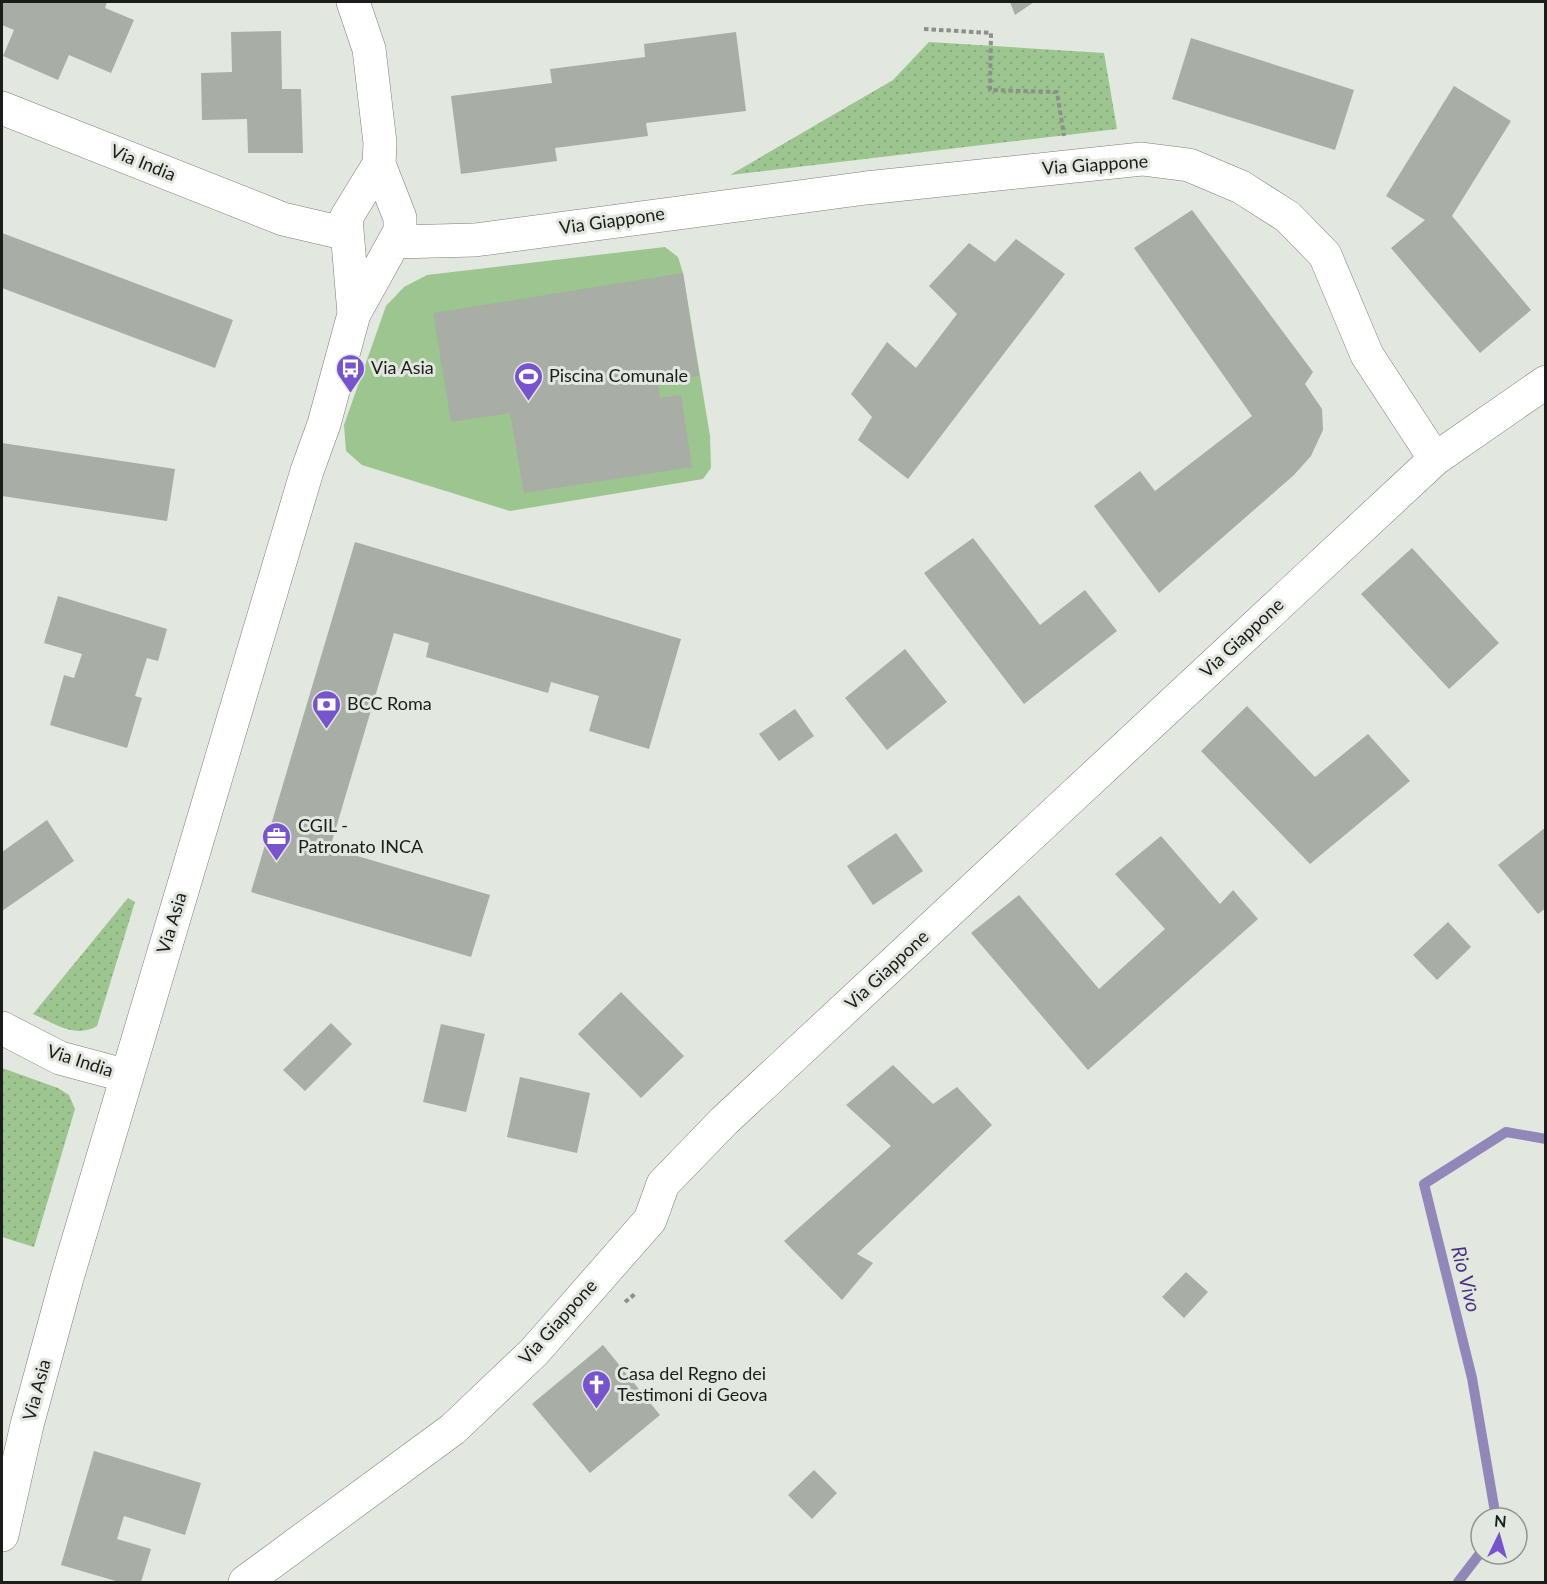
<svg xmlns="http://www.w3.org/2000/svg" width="1547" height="1584" font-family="Lato,sans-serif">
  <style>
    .grass { fill: url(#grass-dots) }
    .park { fill: #9dc58f }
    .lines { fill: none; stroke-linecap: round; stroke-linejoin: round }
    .stream { stroke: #9187b8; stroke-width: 10 }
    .building { fill: #a8ada6 }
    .minor-casing { stroke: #7a7f79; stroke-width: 34 }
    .path { stroke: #8c908a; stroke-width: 4; stroke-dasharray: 4.5 3; stroke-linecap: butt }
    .minor { stroke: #fff; stroke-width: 33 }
    .labels { text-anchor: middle; stroke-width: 6; stroke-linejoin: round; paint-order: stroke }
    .street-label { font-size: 18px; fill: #1b1d1a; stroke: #e2e7e0 }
    .poi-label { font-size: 18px; fill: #1b1d1a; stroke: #e2e7e0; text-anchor: start }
    .water-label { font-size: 20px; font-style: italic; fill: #4b3384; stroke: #e2e7e0 }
  </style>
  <defs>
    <pattern id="grass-dots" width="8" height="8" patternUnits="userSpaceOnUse" patternTransform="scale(1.5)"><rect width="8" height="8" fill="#9dc58f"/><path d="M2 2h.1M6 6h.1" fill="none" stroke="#87a97b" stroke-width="1.8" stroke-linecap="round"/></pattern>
  </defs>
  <rect width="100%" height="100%" fill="#e2e7e0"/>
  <path class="grass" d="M929,42L1104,53L1117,129L730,175L893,80Z
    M128,898L135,902L97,1026C75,1039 54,1023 33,1014Z
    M2,1068L58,1088L69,1095L75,1109L34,1247L2,1237Z"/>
  <path class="park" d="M665,247L678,257L683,273L710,436L711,468L703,479L510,511L362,465L346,451L344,425L386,306L404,287L427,275Z"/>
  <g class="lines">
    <path class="stream" d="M1496,1518L1472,1378L1424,1184L1506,1132L1546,1139
      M1458,1582L1481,1552"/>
  </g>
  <path class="building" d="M2,2H107L105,8L134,20L111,73L69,55L58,80L3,56L14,30L2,25Z
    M1010,2H1034L1015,15Z
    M281,31L282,89H301L303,153H248L247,119L202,120L201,73L232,72L231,32Z
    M736,32L746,111L646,123L648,136L555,148L557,161L461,174L451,96L552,83L550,69L645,57L644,44Z
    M1191,38L1354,90L1335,150L1172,99Z
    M1454,86L1511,121L1452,216L1531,310L1480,353L1391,248L1425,220L1386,196Z
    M1192,210L1313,372L1305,384L1322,409L1323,430L1311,456L1294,475L1159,593L1094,506L1140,471L1155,491L1252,416L1134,248Z
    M2,233L233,320L215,368L2,288Z
    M1016,239L1065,274L908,479L858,440L872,417L851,394L887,342L916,368L957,314L929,286L969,243L995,262Z
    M683,273L699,376L658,383L660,398L681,395L692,467L524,493L510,413L451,422L433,313Z
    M2,443L175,469L167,521L2,496Z
    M973,538L1040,625L1085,590L1117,631L1024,704L924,573Z
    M355,542L681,639L649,749L589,731L599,696L551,682L548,693L426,657L429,643L394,633L330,848L490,895L471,957L251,892Z
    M1412,548L1499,643L1449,689L1361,594Z
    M58,596L167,629L158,661L147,658L135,696L142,698L127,748L50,725L64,675L74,678L82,654L44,643Z
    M905,649L947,702L887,750L845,698Z
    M1247,706L1315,777L1368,734L1410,781L1310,864L1201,751Z
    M795,709L814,736L779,761L759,734Z
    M47,820L74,861L2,911V852Z
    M1546,827V908L1538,914L1498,865Z
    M896,833L923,871L873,905L847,866Z
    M1161,836L1220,904L1233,890L1258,919L1088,1070L971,933L1019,895L1099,989L1165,929L1115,874Z
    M1448,922L1471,947L1437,980L1413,955Z
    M621,992L684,1056L641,1098L578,1034Z
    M331,1023L352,1044L305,1091L283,1070Z
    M441,1024L485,1034L466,1112L423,1102Z
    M893,1065L933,1104L957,1087L992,1125L857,1254L873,1263L842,1300L784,1241L891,1146L846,1105Z
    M520,1077L590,1093L577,1153L507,1137Z
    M1186,1272L1208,1292L1184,1318L1162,1297Z
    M603,1345L660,1415L590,1473L532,1404Z
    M94,1451L201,1483L185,1535L124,1516L117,1539L151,1549L141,1582H119L61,1565Z
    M814,1470L837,1493L812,1519L788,1495Z"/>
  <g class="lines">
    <defs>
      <path id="minor" d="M2,108L283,219L347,234
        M395,242L475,240L866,188L1142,159L1189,165L1241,187L1288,217L1325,255L1367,355L1435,459
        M354,314L346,218L379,164
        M2,1028L60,1058L127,1076
        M2,1535L27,1425L67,1278L307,471L324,424L354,314L400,231V218L379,164L380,143L369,49L353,2
        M245,1582L453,1429L534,1352L650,1220L663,1184L724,1121L1435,459L1546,382"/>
    </defs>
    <use href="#minor" class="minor-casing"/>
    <path class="path" d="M924,29L991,33L990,90L1057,92L1064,136
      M625,1302L635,1294"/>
    <use href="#minor" class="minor"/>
  </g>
  <defs>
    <symbol id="bus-pin" viewBox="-11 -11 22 30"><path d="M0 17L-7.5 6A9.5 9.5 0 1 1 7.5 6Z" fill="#7753cc" stroke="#e2e7e0"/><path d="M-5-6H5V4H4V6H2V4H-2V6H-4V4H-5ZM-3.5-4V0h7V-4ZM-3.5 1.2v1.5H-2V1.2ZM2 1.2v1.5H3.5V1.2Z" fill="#fff"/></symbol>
    <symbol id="stadium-pin" viewBox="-11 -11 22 30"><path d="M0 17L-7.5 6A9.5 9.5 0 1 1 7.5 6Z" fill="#7753cc" stroke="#e2e7e0"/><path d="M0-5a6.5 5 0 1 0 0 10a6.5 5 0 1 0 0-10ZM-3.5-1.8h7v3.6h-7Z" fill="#fff"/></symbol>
    <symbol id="bank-pin" viewBox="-11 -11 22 30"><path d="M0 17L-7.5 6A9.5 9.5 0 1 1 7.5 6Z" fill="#7753cc" stroke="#e2e7e0"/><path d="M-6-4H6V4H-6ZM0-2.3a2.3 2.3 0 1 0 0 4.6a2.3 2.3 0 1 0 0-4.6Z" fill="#fff"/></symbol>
    <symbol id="office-pin" viewBox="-11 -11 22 30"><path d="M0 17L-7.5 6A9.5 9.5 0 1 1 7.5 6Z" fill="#7753cc" stroke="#e2e7e0"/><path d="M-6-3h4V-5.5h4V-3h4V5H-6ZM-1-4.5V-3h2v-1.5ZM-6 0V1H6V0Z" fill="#fff"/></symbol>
    <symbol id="church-pin" viewBox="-11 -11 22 30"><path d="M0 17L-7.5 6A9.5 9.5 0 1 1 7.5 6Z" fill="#7753cc" stroke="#e2e7e0"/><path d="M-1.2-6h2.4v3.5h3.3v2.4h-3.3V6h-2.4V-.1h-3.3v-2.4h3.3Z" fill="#fff"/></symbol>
  </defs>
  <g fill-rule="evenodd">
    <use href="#bus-pin" x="334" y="352" width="33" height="45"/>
    <use href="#stadium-pin" x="512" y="360" width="33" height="45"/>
    <use href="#bank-pin" x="310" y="688" width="33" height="45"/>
    <use href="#office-pin" x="260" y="820" width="33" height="45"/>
    <use href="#church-pin" x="580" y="1368" width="33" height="45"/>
  </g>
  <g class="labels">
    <g class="street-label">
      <text transform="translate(143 163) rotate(22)" y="6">Via India</text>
      <text transform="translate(1095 165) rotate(-4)" y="6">Via Giappone</text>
      <text transform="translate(612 221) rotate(-8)" y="6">Via Giappone</text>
      <text transform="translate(1242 638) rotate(-43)" y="6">Via Giappone</text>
      <text transform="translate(172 923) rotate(-73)" y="6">Via Asia</text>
      <text transform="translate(887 970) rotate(-43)" y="6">Via Giappone</text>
      <text transform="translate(80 1061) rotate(18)" y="6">Via India</text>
      <text transform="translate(558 1322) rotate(-48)" y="6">Via Giappone</text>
      <text transform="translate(37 1390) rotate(-75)" y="6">Via Asia</text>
    </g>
    <g class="poi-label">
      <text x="371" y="374">Via Asia</text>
      <text x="549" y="382">Piscina Comunale</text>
      <text x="347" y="710">BCC Roma</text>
      <text x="298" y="832">CGIL -<tspan x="298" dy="21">Patronato INCA</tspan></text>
      <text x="617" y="1380">Casa del Regno dei<tspan x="617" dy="21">Testimoni di Geova</tspan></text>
    </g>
    <g class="water-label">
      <text transform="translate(1466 1279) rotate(76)" y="7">Rio Vivo</text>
    </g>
  </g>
  <rect width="1547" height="1584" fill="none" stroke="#1b1d1a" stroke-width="6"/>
  <g transform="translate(1499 1536) rotate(5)"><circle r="28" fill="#e2e7e0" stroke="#929691" stroke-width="1.5"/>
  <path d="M0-4.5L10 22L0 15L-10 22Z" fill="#7753cc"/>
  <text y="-9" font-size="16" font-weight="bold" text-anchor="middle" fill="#1b1d1a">N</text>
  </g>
</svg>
